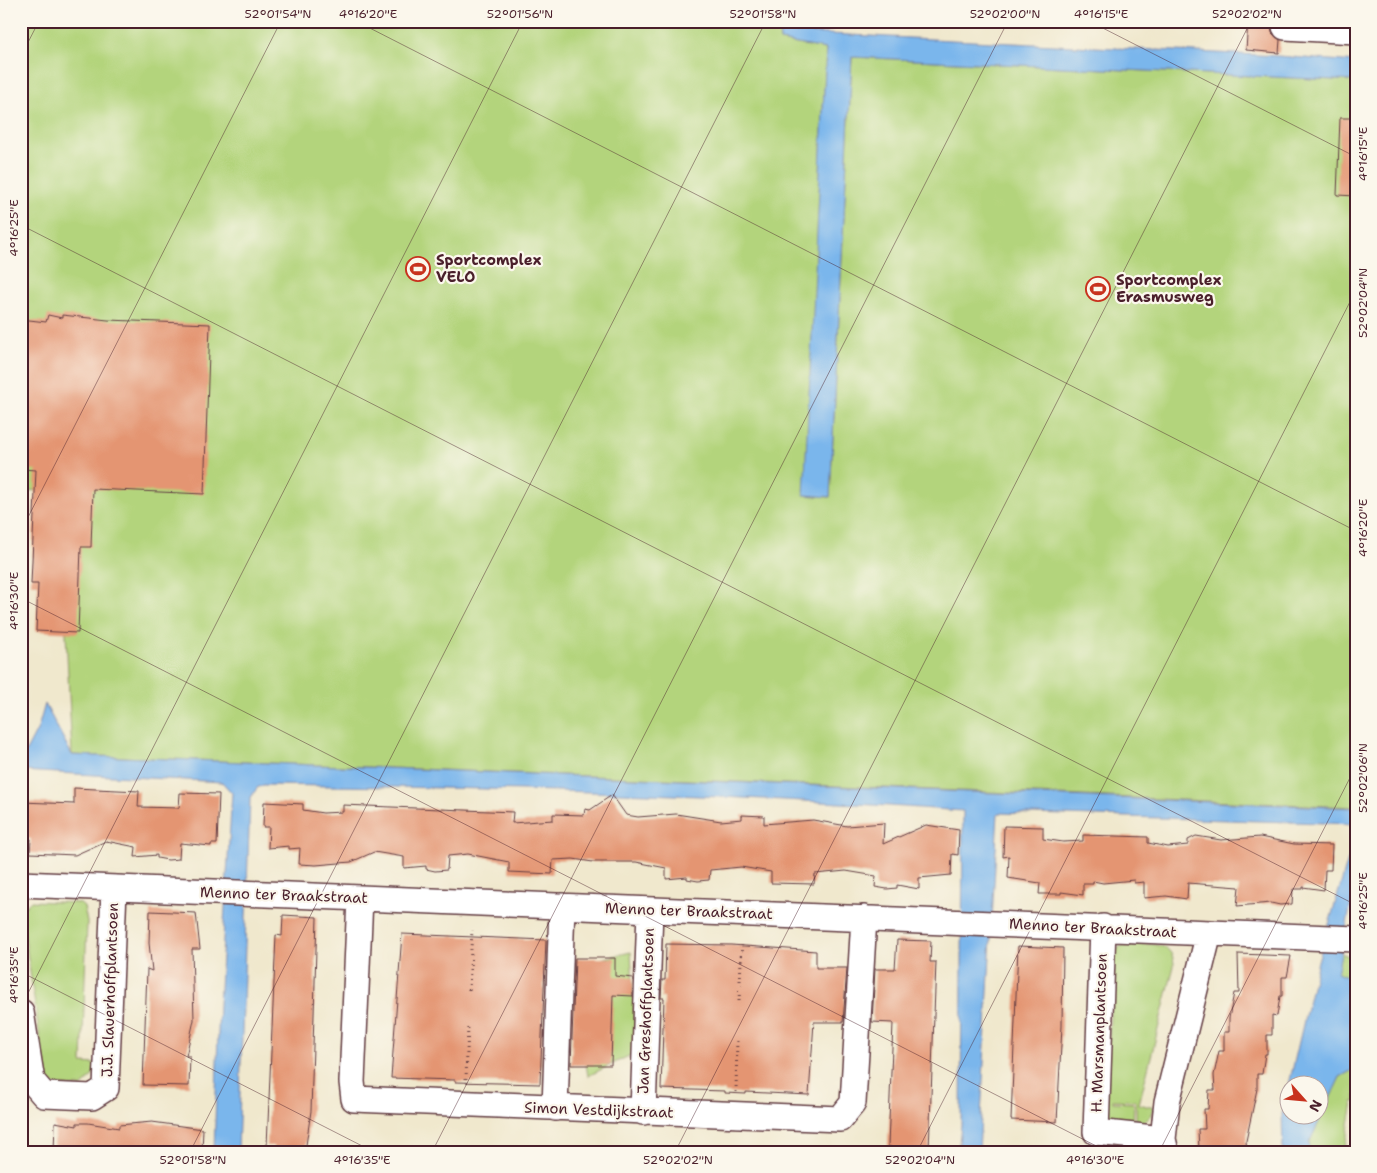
<svg xmlns="http://www.w3.org/2000/svg" width="1377" height="1173" font-family="'Shantell Sans',sans-serif">
  <style>
    .green { fill: #b3d47b; stroke: #7e7a53 }
    .water { fill: #7ab6ec; stroke: #626a8c; fill-rule: evenodd }
    .building { fill: #e49572 }
    .lines { fill: none; stroke-linecap: round; stroke-linejoin: round }
    .street-casing { stroke: #633d43; stroke-width: 28 }
    .path { stroke: #633d43; stroke-width: 3; stroke-dasharray: 1 4; stroke-linecap: butt }
    .street { stroke: #fff; stroke-width: 25 }
    .ticks { fill: none; stroke: #4a1f2b; stroke-width: 1; stroke-opacity: 0.45 }
    .labels { text-anchor: middle; stroke-width: 4.5; stroke-linejoin: round; paint-order: stroke }
    .poi-label { font-size: 15px; font-weight: bold; fill: #4a1f2b; stroke: #fbf7ec; text-anchor: start }
    .street-label { font-size: 15px; fill: #4a1f2b; stroke: #fbf7ec }
    .neatline { fill: none; stroke: #4a1f2b; stroke-width: 2 }
    .ticks-label { font-size: 12px; text-anchor: middle; fill: #4a1f2b }
  </style>
  <rect width="100%" height="100%" fill="#fbf7ec"/>
  <filter id="ink" filterUnits="userSpaceOnUse"><feTurbulence type="fractalNoise" baseFrequency=".02" numOctaves="2"/><feDisplacementMap in="SourceGraphic" scale="10" xChannelSelector="R" yChannelSelector="G"/><feConvolveMatrix kernelMatrix="1 2 1 2 8 2 1 2 1" color-interpolation-filters="sRGB"/></filter>
  <filter id="wash" filterUnits="userSpaceOnUse"><feTurbulence type="fractalNoise" baseFrequency=".0096" numOctaves="4" result="noise"/><feDisplacementMap in="SourceGraphic" scale="20" xChannelSelector="R" yChannelSelector="G"/><feGaussianBlur stdDeviation="1.12" result="paint"/><feColorMatrix in="noise" values="0 0 0 0 0 0 0 0 0 0 0 0 0 0 0 0 0 1.4 0 .05"/><feComposite in="paint" operator="in"/></filter>
  <g filter="url(#wash)">
    <rect width="100%" height="100%" fill="#f0e8cd"/>
    <path class="green" d="M21,21H779L780,41L826,49L805,495L830,497L852,57L1356,81V807L72,755L59,492L21,490Z
      M31,901L79,903L84,907L87,922L82,1063L96,1064C97,1074 88,1081 81,1087C47,1086 46,1086 36,1053L42,1052L22,918L23,909Z
      M1124,944C1145,945 1174,938 1174,966L1139,1104L1154,1108L1151,1116L1141,1125H1136V1101L1113,1100V1102L1134,1103L1133,1125L1112,1124L1105,1119L1113,957L1117,949Z
      M631,952L637,1052L588,1076L569,966Z
      M1341,953L1356,959V981L1337,973Z
      M1356,1068V1102H1353L1344,1152H1310L1309,1143L1340,1077Z"/>
    <path class="water" d="M779,21H788L789,32L1278,56L1356,62V81L852,57L830,497L804,495L826,49L780,41Z
      M45,704L72,755L1356,808V824L998,813L979,1152H958L961,1125L963,811C730,794 496,788 263,785L257,788L250,799L238,1152H214L219,1004L232,793L222,782L21,771V753H25L38,728Z
      M1356,833V879L1337,973L1356,981V1068L1340,1077L1309,1143L1310,1152H1283L1282,1114L1318,961ZM1290,1086H1320V1116H1290Z"/>
    <g id="blocks">
      <path class="building" d="M1248,21H1272V33L1280,40L1279,53L1246,50Z
        M1340,118H1356V196L1337,195Z
        M48,315L62,318V315L108,320L210,324L204,494L93,489L91,547H81L78,633L36,631L38,584H31L36,470L21,469V319L46,322Z
        M74,788L139,791L138,807L179,808L180,793L219,794L217,844H211V846L180,843L179,859L168,860L157,858V855L135,857L136,847L106,841L75,855L30,853L31,839L21,838V802L74,804Z
        M612,795L626,815L638,817L676,814L721,821L742,819V815L764,816V824L813,820L847,826L884,823L883,844L926,825L959,830L958,855L952,854L951,875L919,878V889L897,885V888L887,889L875,887L876,876L846,871L815,874L814,884L771,883V872L741,867L710,870L709,880L698,881L687,879V877L666,879V868L636,862H593L573,859L553,860L552,874L509,872V862L468,854L448,856L447,870L435,871L426,869V866L404,868V857L374,852L351,862L316,865L299,864L300,848L289,849V846L268,848L269,827H263L264,802L303,804V810L323,813L343,812V805L513,812L512,823L553,820V814L584,815L585,809L590,810Z
        M1004,826L1043,827V839L1063,842L1083,841V835L1148,837V843L1168,847L1188,845V840L1196,836L1221,840L1260,837L1294,844L1332,845L1331,870H1325L1324,890L1303,887V889H1293L1292,904L1280,905L1271,903L1237,906L1239,887L1188,883L1187,899L1166,896L1144,898V882L1134,883V880L1103,883L1093,881V884H1083V895L1061,892V894H1039L1040,883L1008,878L1009,856L1003,857Z
        M150,911L196,913L200,949H192L194,1020L186,1056H190L189,1086L143,1085L147,969L152,971L149,943Z
        M283,915L317,917L311,1111L305,1152H273V1146H267L276,935L282,936Z
        M402,934L546,940L540,1084L455,1082V1080L391,1078Z
        M897,940L931,941L930,962H936L929,1150L923,1152H890L891,1147L888,1146L893,1023L872,1022L875,969H895Z
        M666,944L731,945L816,951V968H847L843,1022H814L809,1095L746,1092V1094L725,1093V1091L661,1089L664,998H661L662,980H665Z
        M1018,946L1063,948L1062,1026L1057,1122L1011,1120Z
        M1238,954L1291,956L1287,977H1282V996H1280L1277,1016L1272,1015V1035H1267V1054H1265L1262,1074H1257V1089L1246,1141L1247,1152H1206L1199,1150L1198,1129H1205L1204,1109H1208L1209,1090H1215L1214,1075L1219,1051H1224V1032H1229V1018L1234,993H1239Z
        M575,958H615V976L633,978V996L613,995L611,1065H571Z
        M55,1122L77,1126V1123H88L119,1128V1125L152,1122L203,1129L202,1152H54Z"/>
    </g>
  </g>
  <g filter="url(#ink)">
    <use href="#blocks" fill-opacity="0" stroke="#633d43" stroke-width="1"/>
    <g class="lines">
      <defs>
        <path id="street" d="M1285,27L1356,31
          M21,884L1356,939
          M360,898L352,1082L354,1099L840,1119L853,1103L864,918
          M1103,927L1096,1132L1163,1139
          M21,1012L32,1081L44,1095L92,1097L106,1088L114,889
          M555,1108L562,906
          M643,1112L650,910
          M1166,1152L1163,1139L1167,1102L1209,933"/>
      </defs>
      <use href="#street" class="street-casing"/>
      <path class="path" d="M469,990L472,930
        M739,1001L742,942
        M466,1079L468,1026
        M736,1092L737,1038"/>
      <use href="#street" class="street"/>
    </g>
  </g>
  <path class="ticks" d="M356,21L1356,531M1089,21L1356,157M21,56L39,21M21,225L1356,905M21,531L281,21M21,598L1108,1152M21,972L374,1152M21,1007L523,21M190,1152L766,21M432,1152L1008,21M675,1152L1251,21M917,1152L1356,290M1159,1152L1356,766"/>
  <defs>
    <symbol id="stadium-ring" viewBox="-11 -11 22 22"><circle r="9.5" fill="#fbf7ec" stroke="#c8321e" stroke-width="1.5"/><path d="M0-5a6.5 5 0 1 0 0 10a6.5 5 0 1 0 0-10ZM-3.5-1.8h7v3.6h-7Z" fill="#c8321e"/></symbol>
  </defs>
  <g fill-rule="evenodd">
    <use href="#stadium-ring" x="404" y="255" width="28" height="28"/>
    <use href="#stadium-ring" x="1084" y="275" width="28" height="28"/>
  </g>
  <g class="labels">
    <g class="poi-label">
      <text x="436" y="265">Sportcomplex<tspan x="436" dy="17">VELO</tspan></text>
      <text x="1116" y="285">Sportcomplex<tspan x="1116" dy="17">Erasmusweg</tspan></text>
    </g>
    <g class="street-label">
      <text transform="translate(284 895) rotate(2)" y="5">Menno ter Braakstraat</text>
      <text transform="translate(689 911) rotate(2)" y="5">Menno ter Braakstraat</text>
      <text transform="translate(1093 928) rotate(3)" y="5">Menno ter Braakstraat</text>
      <text transform="translate(110 990) rotate(-88)" y="5">J.J. Slauerhoffplantsoen</text>
      <text transform="translate(646 1011) rotate(-88)" y="5">Jan Greshoffplantsoen</text>
      <text transform="translate(1099 1033) rotate(-88)" y="5">H. Marsmanplantsoen</text>
      <text transform="translate(599 1110) rotate(2)" y="5">Simon Vestdijkstraat</text>
    </g>
  </g>
  <rect width="1377" height="1173" fill="none" stroke="#fbf7ec" stroke-width="55"/>
  <g transform="translate(1304 1100) rotate(117)"><circle r="24" fill="#fbf7ec" stroke="#b4a19f"/>
  <path d="M0-4L9 19L0 12L-9 19Z" fill="#c8321e"/>
  <text y="-8" font-size="14" font-weight="bold" text-anchor="middle" fill="#4a1f2b">N</text>
  </g>
  <rect x="28" y="28" width="1322" height="1118" class="neatline"/>
  <g class="ticks-label">
    <text x="278" y="18">52°01'54"N</text>
    <text x="368" y="18">4°16'20"E</text>
    <text x="520" y="18">52°01'56"N</text>
    <text x="763" y="18">52°01'58"N</text>
    <text x="1005" y="18">52°02'00"N</text>
    <text x="1101" y="18">4°16'15"E</text>
    <text x="1247" y="18">52°02'02"N</text>
    <text transform="translate(1363 154) rotate(-90)" y="4">4°16'15"E</text>
    <text transform="translate(14 228) rotate(-90)" y="4">4°16'25"E</text>
    <text transform="translate(1363 303) rotate(-90)" y="4">52°02'04"N</text>
    <text transform="translate(1363 528) rotate(-90)" y="4">4°16'20"E</text>
    <text transform="translate(14 601) rotate(-90)" y="4">4°16'30"E</text>
    <text transform="translate(1363 778) rotate(-90)" y="4">52°02'06"N</text>
    <text transform="translate(1363 901) rotate(-90)" y="4">4°16'25"E</text>
    <text transform="translate(14 975) rotate(-90)" y="4">4°16'35"E</text>
    <text x="193" y="1164">52°01'58"N</text>
    <text x="362" y="1164">4°16'35"E</text>
    <text x="678" y="1164">52°02'02"N</text>
    <text x="920" y="1164">52°02'04"N</text>
    <text x="1095" y="1164">4°16'30"E</text>
  </g>
</svg>
